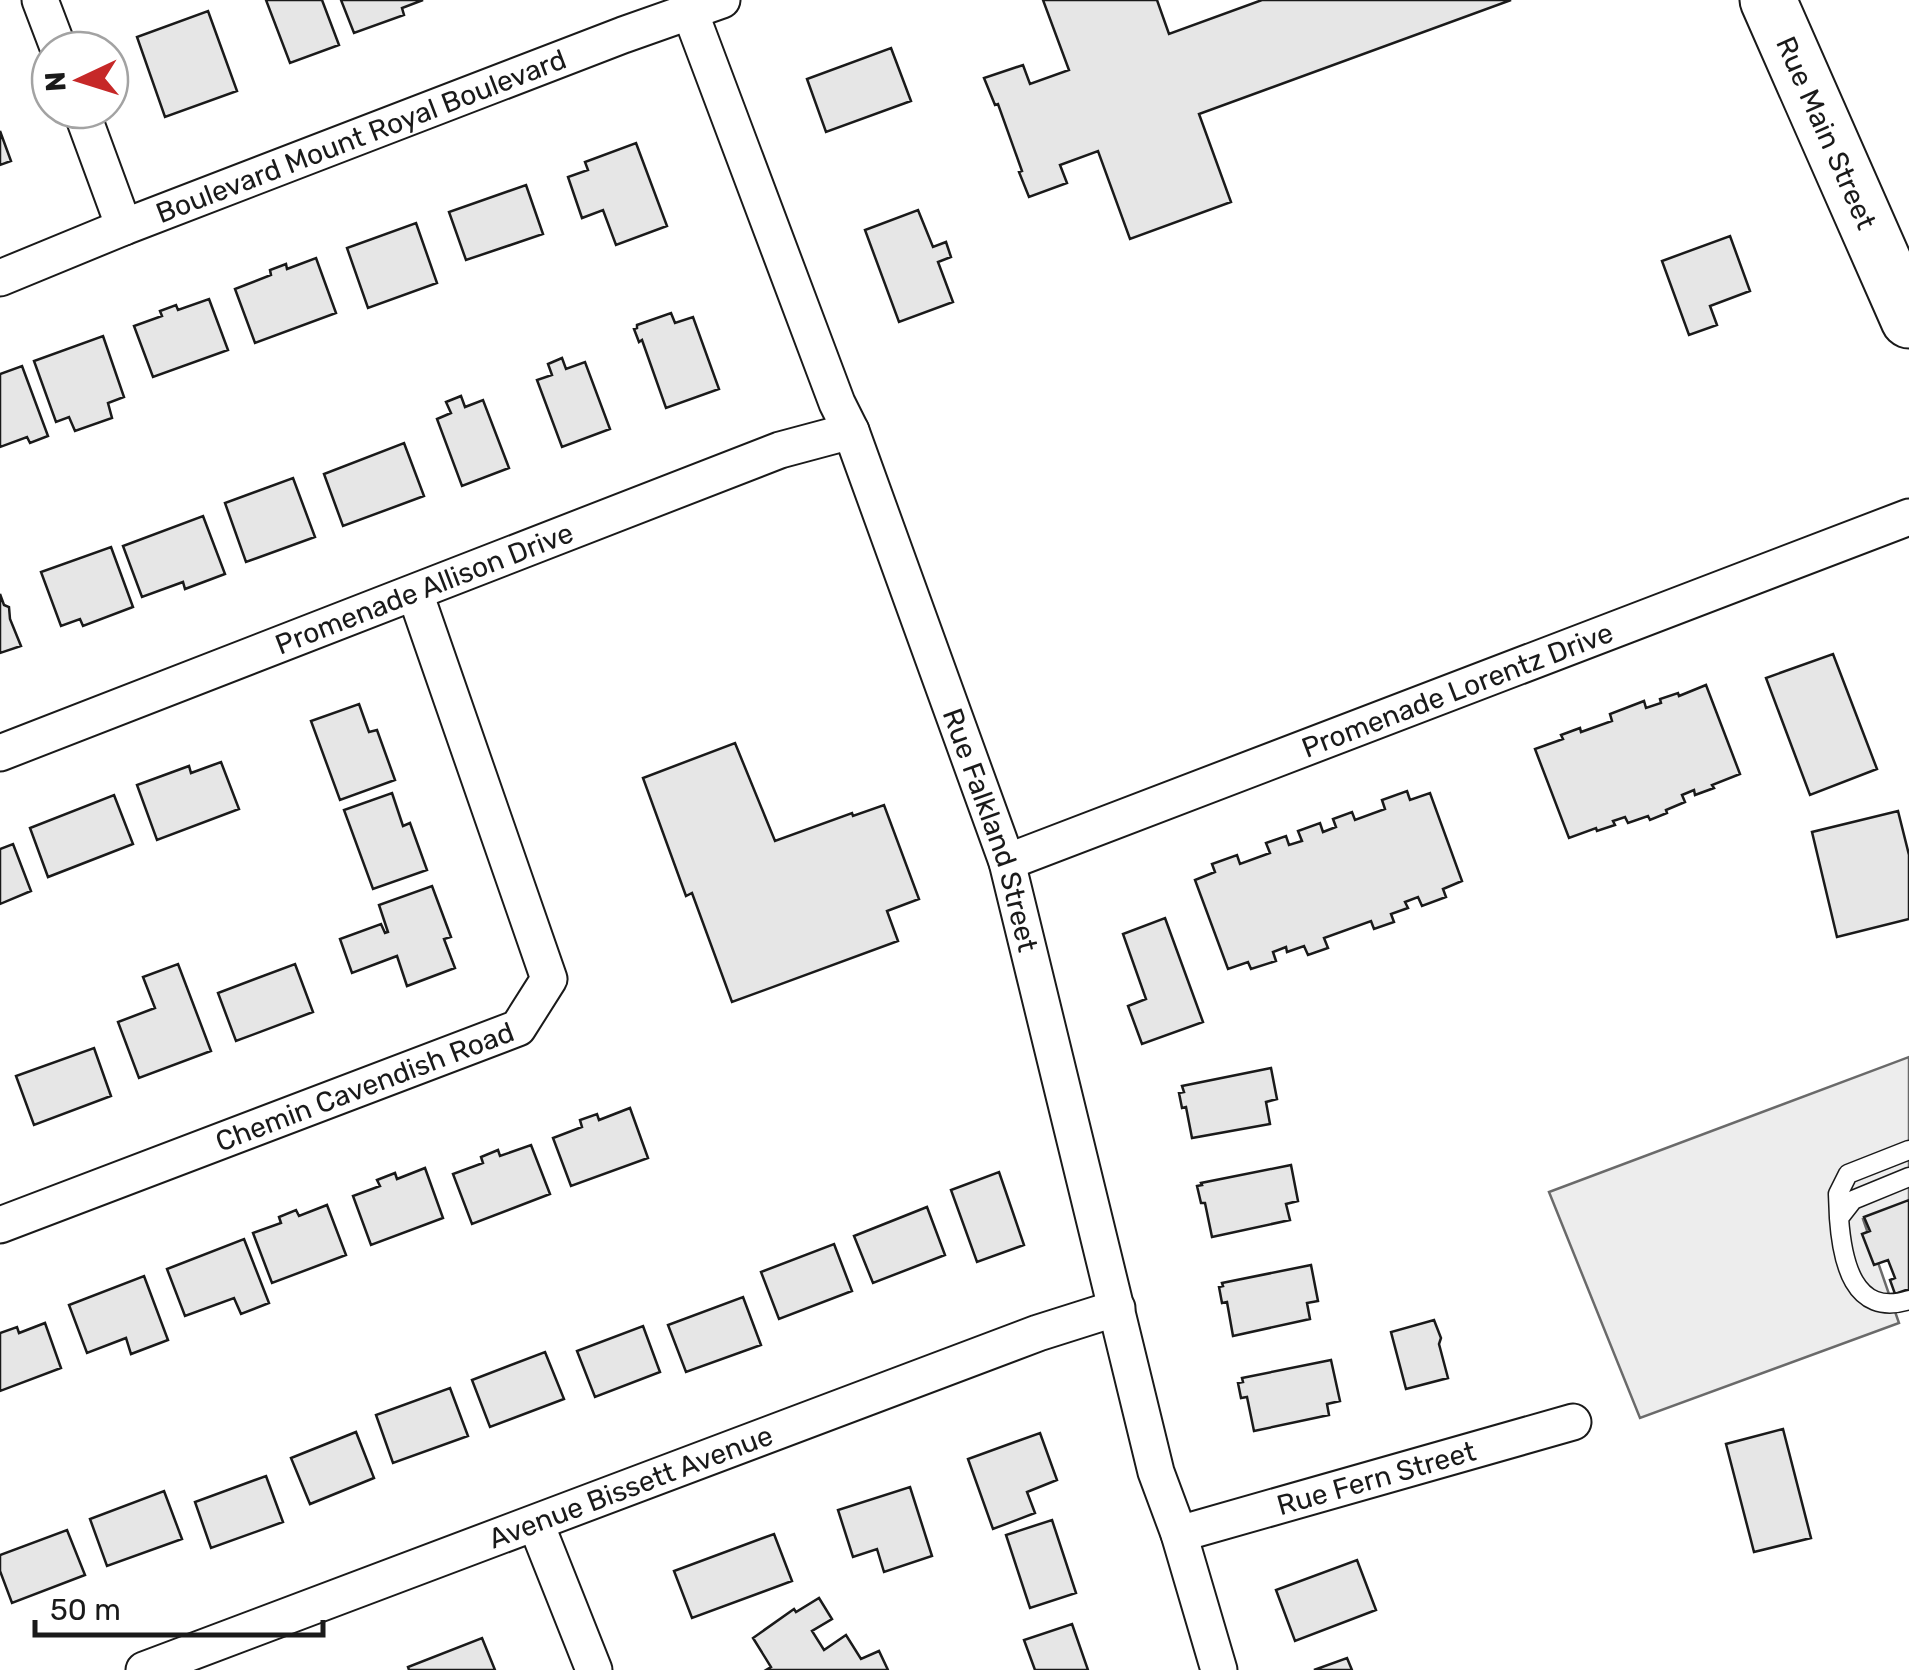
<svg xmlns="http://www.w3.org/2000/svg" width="1909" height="1670" font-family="Rubik,sans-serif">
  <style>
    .parking { fill: #ededed; stroke: #6a6a6a; stroke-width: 2.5 }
    .building { fill: #e6e6e6; stroke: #1a1a1a; stroke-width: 2.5 }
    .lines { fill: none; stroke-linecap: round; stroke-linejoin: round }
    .lane-casing { stroke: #1a1a1a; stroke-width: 21 }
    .street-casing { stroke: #1a1a1a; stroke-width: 39 }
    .primary-casing { stroke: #1a1a1a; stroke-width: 59 }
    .lane { stroke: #fff; stroke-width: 18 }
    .street { stroke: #fff; stroke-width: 35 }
    .primary { stroke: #fff; stroke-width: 55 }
    .labels { text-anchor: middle; stroke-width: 8; stroke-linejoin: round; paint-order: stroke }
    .street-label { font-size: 28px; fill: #1a1a1a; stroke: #fff }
  </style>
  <rect width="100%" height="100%" fill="#fff"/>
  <path class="parking" d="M1909,1057V1201L1863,1219L1899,1323L1640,1418L1549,1192Z"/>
  <path class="building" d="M266,0H322L339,45L290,63Z
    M341,0H423L402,8L404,15L354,33Z
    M1043,0H1157L1169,34L1262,0H1511L1199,114L1231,202L1130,239L1098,151L1060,165L1067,183L1029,197L1019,172L1022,171L998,104L995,105L984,78L1023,65L1030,84L1069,70Z
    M208,11L237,91L165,117L137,37Z
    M891,48L911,101L826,132L807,79Z
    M0,131L11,161L0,165Z
    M636,143L667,226L616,245L603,210L582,218L568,177L588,170L585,162Z
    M526,185L543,234L466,260L449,212Z
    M918,210L933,247L946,242L951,257L938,262L953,302L899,322L865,230Z
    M416,223L437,283L368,308L347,248Z
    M1730,236L1750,291L1710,306L1717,325L1689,335L1662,261Z
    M316,258L336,313L255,343L235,289L271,275L270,270L286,264L287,269Z
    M209,299L228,350L153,377L134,326L162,316L160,311L176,305L178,310Z
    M671,313L675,323L693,317L719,389L666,408L642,340L639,342L634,329L637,328V325Z
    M103,336L124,397L108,403L112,418L75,431L69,417L56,422L34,361Z
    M562,358L566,369L585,362L610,429L562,447L537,380L552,375L548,364Z
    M22,366L48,436L30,443L27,437L0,447V374Z
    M461,396L465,407L483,400L509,468L462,486L437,419L451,413L446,402Z
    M404,443L424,496L343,526L324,474Z
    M293,478L315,537L246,562L225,503Z
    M203,516L225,574L185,589L183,582L142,597L123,546Z
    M111,547L133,607L83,626L80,619L61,626L41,572Z
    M0,594L4,605L9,607L10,619L21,646L0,653Z
    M1833,654L1877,769L1810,795L1766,678Z
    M1706,685L1740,774L1712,785L1714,788L1695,795L1694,790L1682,795L1685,802L1666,810L1667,813L1650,820L1648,816L1628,823L1625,817L1613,821L1615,825L1597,831L1596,828L1569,838L1535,749L1563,739L1561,735L1580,728L1581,732L1612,721L1610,714L1644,701L1646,708L1661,703L1660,699L1678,693L1679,696Z
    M359,704L369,732L377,730L395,780L340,800L311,721Z
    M735,743L775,841L852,813L853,816L884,805L919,899L887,911L898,941L732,1002L692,893L686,896L643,778Z
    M221,762L239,809L157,840L137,785L189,766L191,773Z
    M1407,791L1410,800L1430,793L1462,881L1443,889L1446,897L1422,906L1418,897L1405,902L1408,908L1391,914L1394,922L1374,929L1371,921L1324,938L1328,948L1308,955L1304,946L1287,952L1286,947L1273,952L1276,961L1251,969L1248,962L1228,969L1195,880L1215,872L1212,864L1237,855L1240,864L1270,853L1266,843L1286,836L1289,845L1302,841L1298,831L1320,823L1323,832L1336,827L1333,819L1352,812L1355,820L1385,809L1382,800Z
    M392,793L403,826L410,823L427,870L373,889L344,810Z
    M114,795L133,844L48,877L30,828Z
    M1898,811L1909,855V919L1837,937L1812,832Z
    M13,844L31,891L0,904V849Z
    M432,886L451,937L444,939L455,968L407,986L397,956L352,973L340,939L381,924L385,933L388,932L379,905Z
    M1165,918L1203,1022L1142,1044L1128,1006L1146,999L1123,934Z
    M178,964L211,1051L139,1078L118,1022L155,1008L143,977Z
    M295,964L313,1012L236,1041L218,993Z
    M94,1048L111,1096L34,1125L16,1076Z
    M1271,1068L1277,1099L1266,1102L1270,1124L1192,1138L1186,1107L1182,1108L1179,1093L1184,1092L1182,1086Z
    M630,1108L648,1158L571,1186L553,1138L582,1127L580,1120L597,1114L599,1120Z
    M531,1145L550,1194L472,1224L453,1174L483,1163L481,1157L498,1150L500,1156Z
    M1291,1165L1298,1201L1286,1204L1290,1220L1212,1237L1205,1203H1201L1197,1186L1202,1185L1201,1183Z
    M425,1168L443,1218L371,1245L353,1196L380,1186L377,1180L395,1173L397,1179Z
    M999,1172L1024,1245L977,1262L951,1190Z
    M1909,1200V1289L1895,1294L1890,1280L1895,1278L1888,1260L1874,1265L1862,1234L1870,1231L1864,1217Z
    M327,1205L346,1255L272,1283L253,1233L281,1223L279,1217L296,1210L299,1216Z
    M927,1207L945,1255L873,1283L854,1236Z
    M244,1239L269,1303L241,1314L234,1298L185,1316L167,1269Z
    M834,1244L852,1291L779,1319L761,1272Z
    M1311,1265L1318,1301L1307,1303L1310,1319L1233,1336L1227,1302L1222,1303L1219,1287L1223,1286L1222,1283Z
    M144,1276L168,1340L131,1354L126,1338L87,1353L69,1305Z
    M743,1297L761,1345L686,1372L668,1325Z
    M1434,1320L1441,1338L1439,1344L1448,1378L1406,1389L1391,1332Z
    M45,1323L61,1368L0,1391V1333L17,1327L19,1333Z
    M643,1326L660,1372L595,1397L577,1351Z
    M545,1352L564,1399L490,1427L472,1380Z
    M1331,1360L1340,1401L1327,1404L1329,1415L1254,1431L1247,1397L1241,1398L1238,1383L1243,1382L1242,1378Z
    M450,1388L468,1436L393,1463L376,1415Z
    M1783,1429L1811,1538L1754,1552L1726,1444Z
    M356,1432L374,1478L310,1504L291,1458Z
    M1040,1433L1057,1480L1027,1492L1035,1513L993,1529L968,1459Z
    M266,1476L283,1522L211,1548L195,1502Z
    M910,1487L932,1556L884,1572L877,1549L853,1557L838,1510Z
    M164,1491L182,1539L107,1566L90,1519Z
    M1052,1520L1076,1593L1030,1608L1006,1535Z
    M67,1530L85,1575L12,1603L0,1571V1555Z
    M774,1534L792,1581L692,1618L674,1571Z
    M1357,1560L1376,1610L1295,1641L1276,1590Z
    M819,1598L832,1619L812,1631L824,1650L846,1635L861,1659L879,1651L888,1670H766L771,1667L753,1638L794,1609L796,1612Z
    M1072,1624L1088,1670H1035L1024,1640Z
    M482,1638L495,1670H409L408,1667Z
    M1347,1658L1352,1670H1314Z"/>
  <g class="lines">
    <defs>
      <path id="lane" d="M1909,1177L1853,1200L1839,1218C1842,1260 1853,1318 1909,1300
        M1839,1218L1838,1194L1848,1174L1909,1150"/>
      <g id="street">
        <path d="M40,0L59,50"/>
        <path id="s1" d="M690,12L837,403L851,431L1007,862L1156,1472L1179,1534L1219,1670"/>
        <path d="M81,110L124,227"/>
        <path id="s2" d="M0,278L124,227L623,35L722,0"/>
        <path id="s3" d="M0,753L780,450L851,431"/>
        <path id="s4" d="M1007,862L1909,517"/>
        <path id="s5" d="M0,1225L518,1028L549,979L415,593"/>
        <path d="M536,1524L594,1670"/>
        <path id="s6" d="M1179,1534L1573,1422"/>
        <path id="s7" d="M144,1670L1038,1333L1117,1308"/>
      </g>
      <g id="primary">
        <path id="s8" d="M1768,0L1909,320"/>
      </g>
    </defs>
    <use href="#lane" class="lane-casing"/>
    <use href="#street" class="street-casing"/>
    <use href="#primary" class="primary-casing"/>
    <use href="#lane" class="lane"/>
    <use href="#street" class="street"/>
    <use href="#primary" class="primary"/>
  </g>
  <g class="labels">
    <g class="street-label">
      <text dy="10" stroke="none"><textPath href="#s8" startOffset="145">Rue Main Street</textPath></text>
      <text dy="10" stroke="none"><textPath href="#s2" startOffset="388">Boulevard Mount Royal Boulevard</textPath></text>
      <text dy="10" stroke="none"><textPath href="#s3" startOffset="455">Promenade Allison Drive</textPath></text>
      <text dy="10" stroke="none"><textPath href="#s4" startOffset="482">Promenade Lorentz Drive</textPath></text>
      <text dy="10" stroke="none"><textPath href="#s1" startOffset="872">Rue Falkland Street</textPath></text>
      <text dy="10" stroke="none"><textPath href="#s5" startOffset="390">Chemin Cavendish Road</textPath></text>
      <text dy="10" stroke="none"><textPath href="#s6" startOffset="205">Rue Fern Street</textPath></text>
      <text dy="10" stroke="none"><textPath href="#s7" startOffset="520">Avenue Bissett Avenue</textPath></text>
    </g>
  </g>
  <g transform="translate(80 80) rotate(266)"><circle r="48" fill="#ffffff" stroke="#a3a3a3" stroke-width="2.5"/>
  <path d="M0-8L18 38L0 25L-18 38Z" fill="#c62828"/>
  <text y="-15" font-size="28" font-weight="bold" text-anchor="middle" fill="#1a1a1a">N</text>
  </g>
  <path d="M35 1620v15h288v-15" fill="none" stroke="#1a1a1a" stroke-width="5"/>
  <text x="50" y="1620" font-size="30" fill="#1a1a1a" stroke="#ffffff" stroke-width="8" paint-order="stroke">50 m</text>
</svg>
